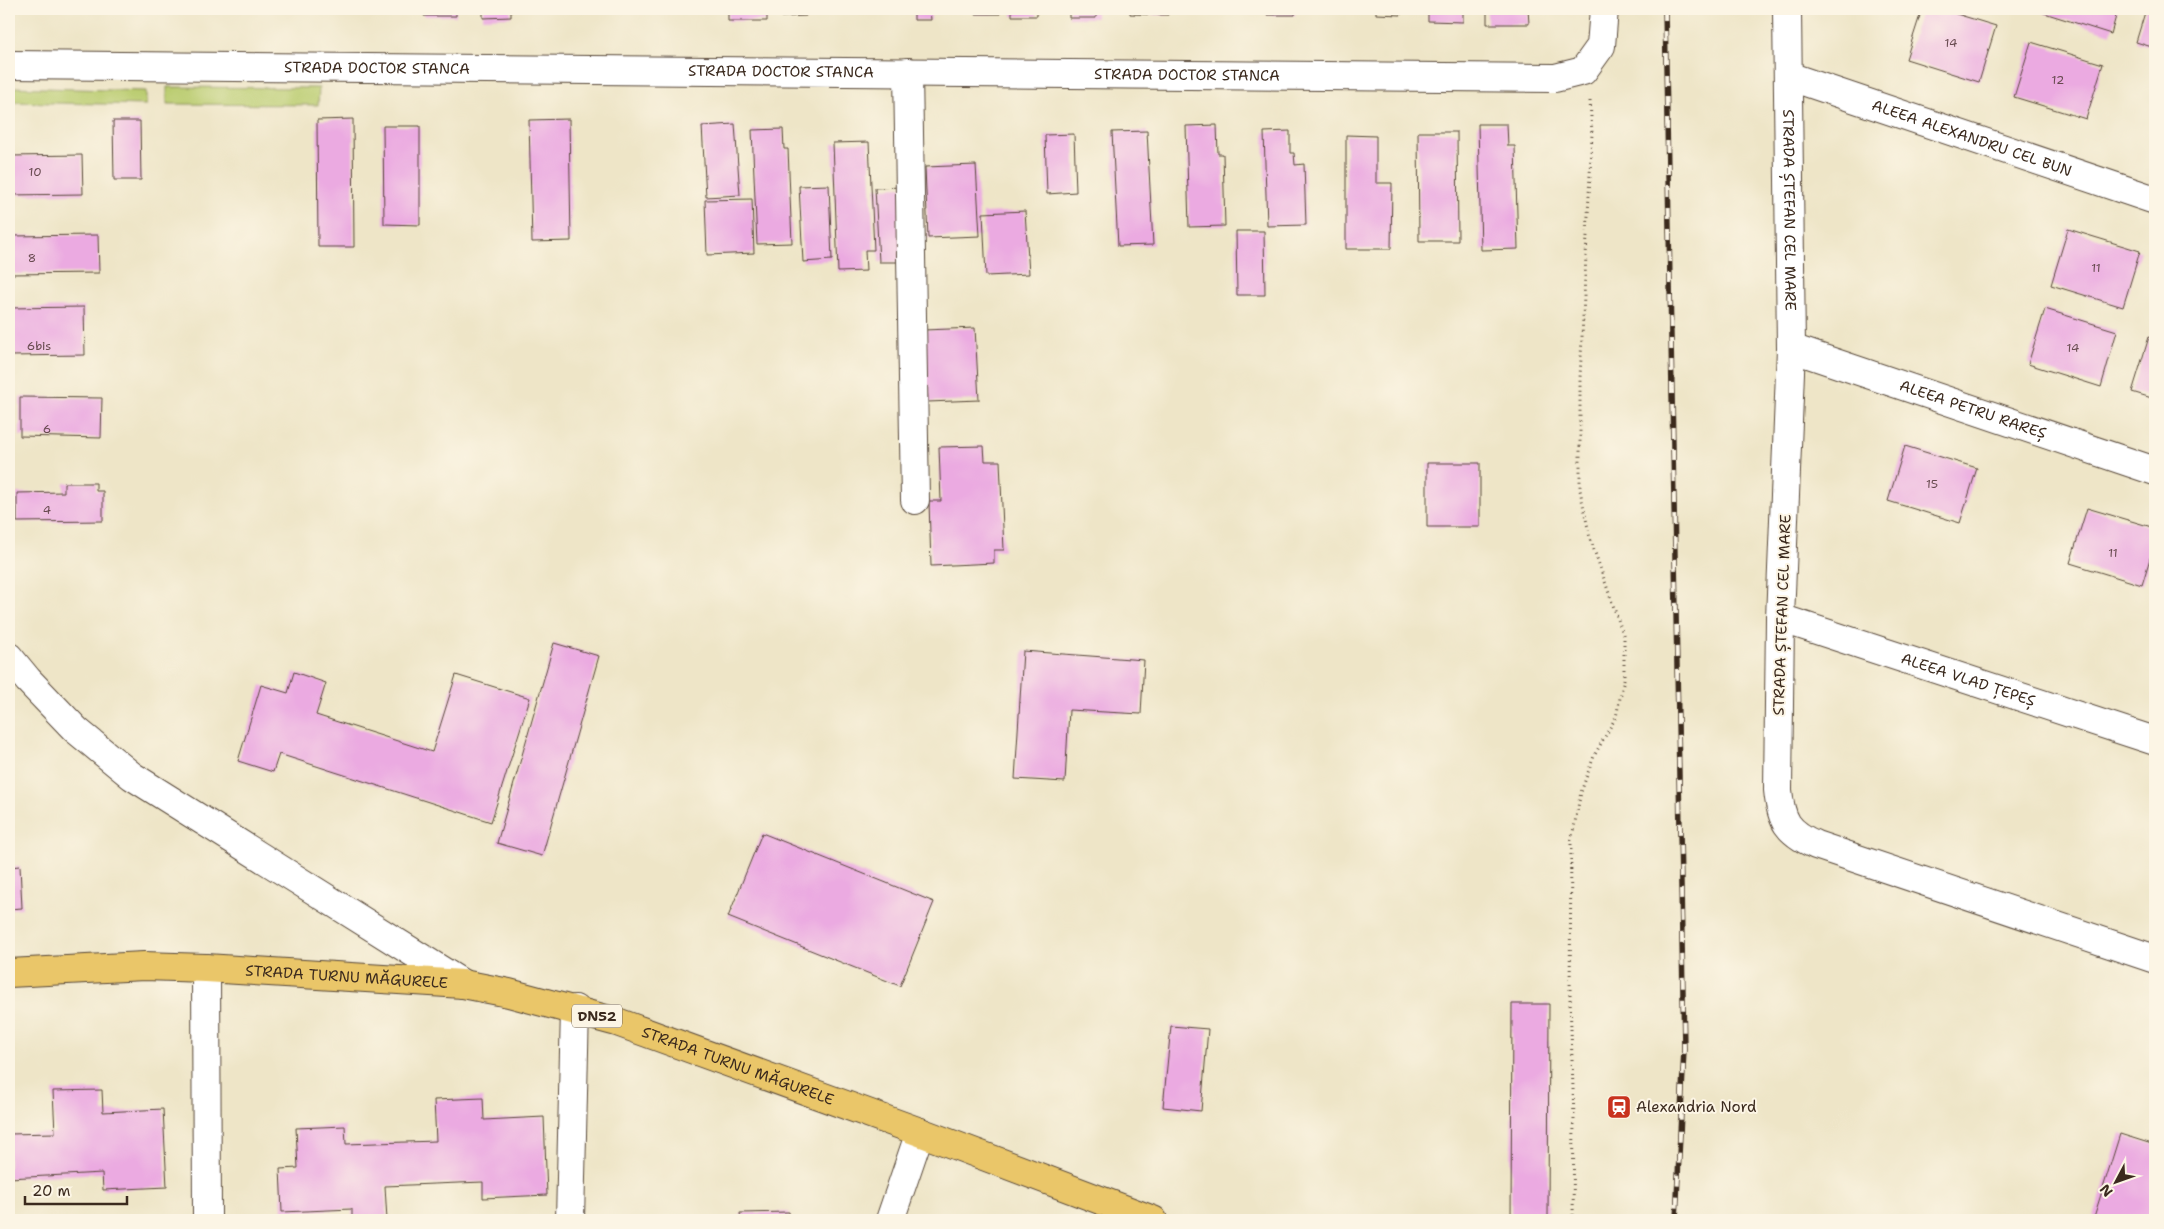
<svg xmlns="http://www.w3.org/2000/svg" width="2164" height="1229" font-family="'Shantell Sans',sans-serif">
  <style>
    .green { fill: #bacc6f; stroke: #7a7b46 }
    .building { fill: #ebaae1 }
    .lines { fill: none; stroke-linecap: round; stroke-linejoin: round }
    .minor-casing { stroke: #564637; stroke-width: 30 }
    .major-casing { stroke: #564637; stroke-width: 30 }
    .path { stroke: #564637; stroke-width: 3; stroke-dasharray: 1 4; stroke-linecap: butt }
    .minor { stroke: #fff; stroke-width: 28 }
    .major { stroke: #eac669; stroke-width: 28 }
    .rail-casing { stroke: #3b2a1e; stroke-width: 5.5 }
    .rail { stroke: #fcf5e5; stroke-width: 4; stroke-dasharray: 11; stroke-linecap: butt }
    .labels { text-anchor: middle; stroke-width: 4; stroke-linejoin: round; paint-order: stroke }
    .number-label { font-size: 12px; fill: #674a4f }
    .shield { fill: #fcf5e5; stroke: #75675a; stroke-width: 1 }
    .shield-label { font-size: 14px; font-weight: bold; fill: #3b2a1e }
    .street-label { font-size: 15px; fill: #3b2a1e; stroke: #fcf5e5 }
    .poi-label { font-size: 15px; fill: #3b2a1e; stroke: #fcf5e5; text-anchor: start }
  </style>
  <rect width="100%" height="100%" fill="#fcf5e5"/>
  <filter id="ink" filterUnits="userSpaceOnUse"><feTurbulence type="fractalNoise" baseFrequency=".02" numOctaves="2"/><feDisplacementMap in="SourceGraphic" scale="10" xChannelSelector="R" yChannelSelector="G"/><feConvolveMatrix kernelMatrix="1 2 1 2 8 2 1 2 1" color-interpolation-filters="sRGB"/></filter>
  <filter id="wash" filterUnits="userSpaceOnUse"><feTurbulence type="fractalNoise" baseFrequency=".0096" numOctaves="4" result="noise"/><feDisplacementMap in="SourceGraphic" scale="20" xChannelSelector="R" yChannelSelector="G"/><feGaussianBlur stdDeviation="1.12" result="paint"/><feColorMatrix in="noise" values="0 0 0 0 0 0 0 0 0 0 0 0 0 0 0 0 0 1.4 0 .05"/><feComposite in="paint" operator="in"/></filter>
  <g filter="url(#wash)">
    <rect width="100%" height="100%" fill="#eee5c7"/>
    <path class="green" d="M9,87L146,91V105L9,102Z
      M167,87L319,88L318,105L167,104Z"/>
    <g id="blocks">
      <path class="building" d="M424,9H456V16H424Z
        M483,9H511V17L483,18Z
        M617,9H647V12H617Z
        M728,9H767V21H728Z
        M781,9H805L806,16L781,17Z
        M853,9H884V11L853,12Z
        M914,9H930L931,20H914Z
        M975,9H1000V14H975Z
        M1012,9H1037V16H1012Z
        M1069,9H1096V18H1069Z
        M1130,9H1169L1168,15L1130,14Z
        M1204,9H1237V12L1203,11Z
        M1267,9H1296L1295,15H1267Z
        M1376,9H1401V15L1376,14Z
        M1428,9H1463V22L1428,21Z
        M1487,9H1528L1529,24H1487Z
        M1922,9H1940L1996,26L1979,82L1906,59Z
        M2039,9H2118L2111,34L2038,11Z
        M2146,9H2155V48L2136,42Z
        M2031,42L2103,64L2086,119L2014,97Z
        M353,119L354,247H318L317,120Z
        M569,119L571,241L532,242L529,120Z
        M113,121H140L141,180H114Z
        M735,124L740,195L706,197L702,126Z
        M1478,124H1507L1508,146H1515L1518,249L1481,250Z
        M1217,125L1218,154H1223L1225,226L1189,227L1186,126Z
        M383,126H420V225L384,224Z
        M783,129L784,149H788L792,243L757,244L752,130Z
        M1147,131L1153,245L1118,246L1112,132Z
        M1290,131V153H1294L1295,165L1304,164L1306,225L1267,226L1264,132Z
        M1418,132H1457L1458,241H1419Z
        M1074,134L1076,192L1047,194L1045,135Z
        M1346,135L1376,136V183H1392L1391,249H1346Z
        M869,142L874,250H865L866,271L838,272L833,143Z
        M82,155L83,194L9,195V156Z
        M976,165L980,236L928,238L925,167Z
        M829,185L832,260L803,262L799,186Z
        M903,187L906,262H879L875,188Z
        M752,199L754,253L707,255L705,200Z
        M1025,211L1029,274L986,276L983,213Z
        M2068,229L2140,251L2123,307L2051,285Z
        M1236,231H1264L1265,295H1237Z
        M98,235L99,273L9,274V236Z
        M84,307L85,355L9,356V308Z
        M2045,309L2117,331L2101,387L2028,364Z
        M975,328L979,400L928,402L924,330Z
        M2149,337L2155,339V399L2132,392Z
        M20,397L102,398L101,438L20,436Z
        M984,446L985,461H1000L1004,550H994V563L931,566L929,501H941L939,447Z
        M1905,446L1977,468L1960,523L1888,501Z
        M1427,463H1480V527H1427Z
        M64,483H96V491H103V521L17,522V493L64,492Z
        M2087,508L2155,528V542L2142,585L2070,563Z
        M554,643L599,656L542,856L497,843Z
        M1023,651L1144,660L1141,714L1069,710L1065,782L1015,779Z
        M294,672L326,683L316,715L432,752L456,675L530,698L491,822L279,754L273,772L238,761L261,685L288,693Z
        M762,833L934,902L900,986L728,917Z
        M20,866L22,908L9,909V867Z
        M1512,1004H1549L1548,1220H1511Z
        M1171,1026L1208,1029L1201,1111L1163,1107Z
        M102,1090L103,1112L163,1109L167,1187L103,1190L102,1173L9,1178V1134L55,1133L53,1091Z
        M483,1098L484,1120L544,1117L547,1195L483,1198V1182L385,1186L387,1220H352V1209L282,1212L280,1169L298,1168L296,1128L345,1126L346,1144L436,1141L434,1100Z
        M2120,1134L2155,1145V1220H2093Z
        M789,1212L790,1220H741L740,1213Z"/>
    </g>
  </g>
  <g filter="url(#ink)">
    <use href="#blocks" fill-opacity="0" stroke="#564637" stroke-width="1"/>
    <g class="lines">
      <defs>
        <g id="minor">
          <path id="s1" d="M1787,9L1791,348L1780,618L1778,790C1781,821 1787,832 1816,845L2155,959"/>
          <path id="s2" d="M9,65L1555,78L1583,71L1601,46L1604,9"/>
          <path d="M908,72L915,500"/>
          <path id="s3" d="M1788,76L2155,200"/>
          <path id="s4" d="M1791,348L2155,471"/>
          <path id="s5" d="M1780,618L2155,741"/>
          <path d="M9,657L28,680L76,730L132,776L463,984"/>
          <path d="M206,968L207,1220"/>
          <path d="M570,1220L575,1009"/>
          <path d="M890,1220L920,1132"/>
        </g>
        <g id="major">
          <path id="s6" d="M9,973L144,966L206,968L463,984L509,993L617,1022L920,1132L1153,1220"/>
        </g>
      </defs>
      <use href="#minor" class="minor-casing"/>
      <use href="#major" class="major-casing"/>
      <path class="path" d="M1573,1220L1574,1118L1570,999L1571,842L1581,792L1594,756L1616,717L1624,679V637L1590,538L1580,490V378L1592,133L1590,101"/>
      <use href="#minor" class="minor"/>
      <use href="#major" class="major"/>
      <defs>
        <path id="rail" d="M1665,9L1684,1049L1676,1220"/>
      </defs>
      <use href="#rail" class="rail-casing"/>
      <use href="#rail" class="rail"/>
    </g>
  </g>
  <defs>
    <symbol id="station-square" viewBox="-11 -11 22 22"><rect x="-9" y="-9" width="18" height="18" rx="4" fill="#c8321e" stroke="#fcf5e5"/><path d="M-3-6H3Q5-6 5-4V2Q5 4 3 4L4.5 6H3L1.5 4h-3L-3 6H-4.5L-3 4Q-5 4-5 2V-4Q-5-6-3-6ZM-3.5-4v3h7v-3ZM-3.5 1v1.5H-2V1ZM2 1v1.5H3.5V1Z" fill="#fff"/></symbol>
  </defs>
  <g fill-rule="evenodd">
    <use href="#station-square" x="1605" y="1093" width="28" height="28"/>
  </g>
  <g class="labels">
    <g class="number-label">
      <text x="1951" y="47">14</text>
      <text x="2058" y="84">12</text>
      <text x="35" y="176">10</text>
      <text x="32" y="262">8</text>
      <text x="2096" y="272">11</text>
      <text x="39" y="350">6bis</text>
      <text x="2073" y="352">14</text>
      <text x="47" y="433">6</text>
      <text x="1932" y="488">15</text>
      <text x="47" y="514">4</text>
      <text x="2113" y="557">11</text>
    </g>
    <rect class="shield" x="572" y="1004.5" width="50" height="23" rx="4"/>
    <g class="shield-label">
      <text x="597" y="1021">DN52</text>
    </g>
    <g class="street-label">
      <text dy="5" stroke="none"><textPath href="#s2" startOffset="368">STRADA DOCTOR STANCA</textPath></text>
      <text dy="5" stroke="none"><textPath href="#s2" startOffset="772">STRADA DOCTOR STANCA</textPath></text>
      <text dy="5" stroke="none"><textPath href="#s2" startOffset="1178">STRADA DOCTOR STANCA</textPath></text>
      <text dy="5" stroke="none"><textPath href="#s3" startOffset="194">ALEEA ALEXANDRU CEL BUN</textPath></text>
      <text dy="5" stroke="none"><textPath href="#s1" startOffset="201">STRADA ȘTEFAN CEL MARE</textPath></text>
      <text dy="5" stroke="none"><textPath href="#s4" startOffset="192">ALEEA PETRU RAREȘ</textPath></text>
      <text transform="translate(1782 615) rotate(-88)" y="5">STRADA ȘTEFAN CEL MARE</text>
      <text dy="5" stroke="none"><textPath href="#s5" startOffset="198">ALEEA VLAD ȚEPEȘ</textPath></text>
      <text dy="5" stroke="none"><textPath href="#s6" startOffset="338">STRADA TURNU MĂGURELE</textPath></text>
      <text dy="5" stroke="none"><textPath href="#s6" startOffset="742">STRADA TURNU MĂGURELE</textPath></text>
    </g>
    <g class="poi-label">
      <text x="1636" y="1112">Alexandria Nord</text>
    </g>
  </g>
  <rect width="2164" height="1229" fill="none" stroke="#fcf5e5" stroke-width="30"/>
  <g transform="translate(2116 1182) rotate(229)" stroke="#fcf5e5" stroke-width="4" paint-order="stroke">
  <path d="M0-4L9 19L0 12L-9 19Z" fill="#3b2a1e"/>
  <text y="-8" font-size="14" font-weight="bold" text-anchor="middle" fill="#3b2a1e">N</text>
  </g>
  <path d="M25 1196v8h102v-8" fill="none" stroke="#3b2a1e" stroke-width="2.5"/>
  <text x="32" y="1196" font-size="15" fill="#3b2a1e" stroke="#fcf5e5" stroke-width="4" paint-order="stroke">20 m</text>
</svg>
